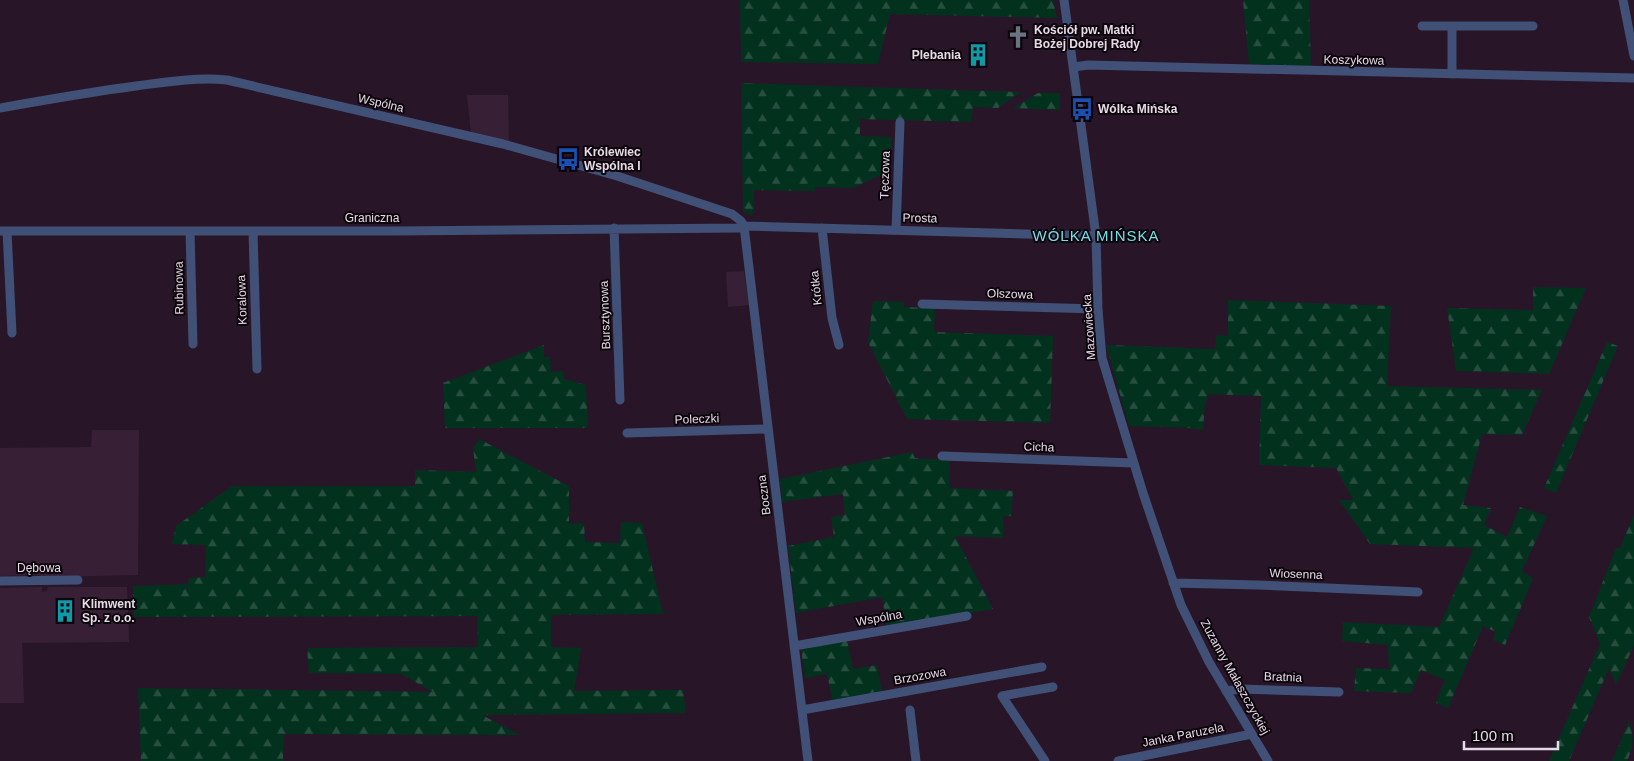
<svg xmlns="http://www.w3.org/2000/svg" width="1634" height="761" font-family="Helvetica,sans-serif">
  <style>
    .built { fill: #372036 }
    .forest { fill: url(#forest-firs) }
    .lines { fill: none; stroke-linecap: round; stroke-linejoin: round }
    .minor { stroke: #415077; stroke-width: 9 }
    .labels { text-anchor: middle; stroke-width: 4; stroke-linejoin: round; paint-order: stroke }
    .poi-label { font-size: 12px; font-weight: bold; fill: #e6dae6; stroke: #0c050c; text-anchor: start }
    .street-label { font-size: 12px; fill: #e6dae6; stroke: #0c050c }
    .quarter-label { font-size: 15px; letter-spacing: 1px; fill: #73dfe7; stroke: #0c050c }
  </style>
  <defs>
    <pattern id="forest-firs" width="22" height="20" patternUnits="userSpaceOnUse" patternTransform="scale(1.25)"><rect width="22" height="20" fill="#02311e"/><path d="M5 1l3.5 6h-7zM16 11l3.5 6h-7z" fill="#274e3f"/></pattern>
  </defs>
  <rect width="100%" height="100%" fill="#281628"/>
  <path class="built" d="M467,95H508L509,144L471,134Z
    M744,271L749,305L728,307L726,272Z
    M92,430H139L138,575L44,577L36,575L0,576V448L91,447Z
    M42,587V592L47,591L48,587H127L129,642L22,643L24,703H0V588Z"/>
  <path class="forest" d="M740,0H1053L1057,18L890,14L878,64L741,62Z
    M1243,0H1309L1311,67L1249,64Z
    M741,83L1021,92L998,108L973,107L971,122L860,119V136L892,137L891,170L853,188L815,187V191L754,190V215L743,212Z
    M1038,93H1060V110L1013,108Z
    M1533,287L1586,288L1549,374L1456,371L1447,308L1533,310Z
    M1228,300L1391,306L1387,386L1542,390L1522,435L1482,434L1463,505L1491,508L1484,525L1507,537L1520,507L1547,516L1522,571L1533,579L1505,645L1493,640L1496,632L1483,626L1448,708L1436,703L1445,680L1421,670L1411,693L1354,691L1356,668L1389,669L1388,645L1342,641L1343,622L1439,627L1474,548L1370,544L1339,500H1353L1336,468L1259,465L1261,396L1209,394L1205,403L1203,430L1189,428L1129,426L1106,345L1215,349L1216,335L1228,336Z
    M873,301L904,302V307L935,308L934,332L1053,336L1050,423L907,419L868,342Z
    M1607,342L1618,346L1556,493L1544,488Z
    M544,345V357H550L551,372L563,371L564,379L586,385L588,428H445L443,383Z
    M479,439L569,486V524L584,523L585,542L620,543L621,522L642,523L663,614L551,615V647L581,648L574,691L683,690L686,713L482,715L520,735L284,734L283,761H141L138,688L433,692L401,674L309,673L307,648L478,647L477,616L134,617L133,586L188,584L189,578L205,577L206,545L172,544L176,526L232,486H415V470L476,472L473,448Z
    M912,452L915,458L950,460L949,488L1013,491L1011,516H1003V538L955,536L993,609L887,627L882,597L796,613L788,546L834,537L831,517L845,515L843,494L782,502L780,479Z
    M1634,515V645L1616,685L1609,668L1569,761H1549L1600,644L1589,617L1616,548H1620Z
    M847,640L853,669L877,665L882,692L833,702L827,674L805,678L801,649Z
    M1629,721C1634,738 1634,745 1627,761H1612Z"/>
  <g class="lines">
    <path class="minor" d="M1064,0L1096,236L1098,309L1102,358L1143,493L1181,605L1209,662L1268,761
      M1623,0L1634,56
      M1422,26H1452V74
      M1452,26H1533
      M1074,67L1088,65L1634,78
      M0,108C45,100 90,92 136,86C166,82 196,77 227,80L503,144L617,176L732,214L741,221L744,226L808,761
      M614,228L620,400
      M822,228L832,318L839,345
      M896,230L900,122
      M0,231H395L739,228L744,226L1096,236
      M7,231L12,333
      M190,231L193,344
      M253,231L257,369
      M922,304L1098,309
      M627,433L768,429
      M942,456L1134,463
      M0,581L78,580
      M1173,583L1258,585L1418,592
      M794,646L967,616
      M1226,691L1240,689L1339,692
      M802,710L1042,667
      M910,710L916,761
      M1045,761L1002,696L1053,687
      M1118,761L1252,734"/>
  </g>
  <defs>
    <symbol id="church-bare" viewBox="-9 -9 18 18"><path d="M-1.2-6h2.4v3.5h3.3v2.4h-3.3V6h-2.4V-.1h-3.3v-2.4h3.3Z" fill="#6b7280" stroke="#0c050c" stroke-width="2.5" paint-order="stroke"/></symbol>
    <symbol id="building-bare" viewBox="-9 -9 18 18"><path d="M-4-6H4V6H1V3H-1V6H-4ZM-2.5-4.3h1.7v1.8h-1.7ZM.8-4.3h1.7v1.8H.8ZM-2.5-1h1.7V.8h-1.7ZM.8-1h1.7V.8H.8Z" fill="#0f9aa8" stroke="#0c050c" stroke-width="2.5" paint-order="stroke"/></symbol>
    <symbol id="bus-bare" viewBox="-9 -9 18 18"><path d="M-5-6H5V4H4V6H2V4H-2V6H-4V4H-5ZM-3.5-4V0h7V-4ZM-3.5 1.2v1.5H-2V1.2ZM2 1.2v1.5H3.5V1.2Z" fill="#1a4fb4" stroke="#0c050c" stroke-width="2.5" paint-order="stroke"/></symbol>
  </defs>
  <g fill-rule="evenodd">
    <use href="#church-bare" x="1002" y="21" width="32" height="32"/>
    <use href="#building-bare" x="962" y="39" width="32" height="32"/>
    <use href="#bus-bare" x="1066" y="93" width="32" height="32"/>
    <use href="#bus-bare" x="552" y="143" width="32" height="32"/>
    <use href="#building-bare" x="49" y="595" width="32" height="32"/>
  </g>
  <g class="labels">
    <g class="poi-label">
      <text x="1034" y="34">Kościół pw. Matki<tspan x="1034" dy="14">Bożej Dobrej Rady</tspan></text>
      <text x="961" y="59" text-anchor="end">Plebania</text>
      <text x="1098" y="113">Wólka Mińska</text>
      <text x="584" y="156">Królewiec<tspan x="584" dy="14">Wspólna I</tspan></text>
      <text x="82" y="608">Klimwent<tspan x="82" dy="14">Sp. z o.o.</tspan></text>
    </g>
    <g class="street-label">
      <text transform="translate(1354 60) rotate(1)" y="4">Koszykowa</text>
      <text transform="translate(381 103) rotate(13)" y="4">Wspólna</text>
      <text transform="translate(885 175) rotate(-88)" y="4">Tęczowa</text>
      <text x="372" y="222">Graniczna</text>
      <text transform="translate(920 218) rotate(1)" y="4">Prosta</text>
      <text transform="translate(179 288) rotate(-91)" y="4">Rubinowa</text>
      <text transform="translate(816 288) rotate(-96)" y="4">Krótka</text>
      <text transform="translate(1010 294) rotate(2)" y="4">Olszowa</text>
      <text transform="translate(242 300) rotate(-92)" y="4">Koralowa</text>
      <text transform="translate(605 315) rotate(-92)" y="4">Bursztynowa</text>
      <text transform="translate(1089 327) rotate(-94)" y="4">Mazowiecka</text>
      <text transform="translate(697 419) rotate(-2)" y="4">Poleczki</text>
      <text transform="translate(1039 447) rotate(2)" y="4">Cicha</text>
      <text transform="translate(764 495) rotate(-97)" y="4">Boczna</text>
      <text x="39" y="572">Dębowa</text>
      <text transform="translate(1296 574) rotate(2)" y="4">Wiosenna</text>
      <text transform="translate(879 618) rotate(-10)" y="4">Wspólna</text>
      <text transform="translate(920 676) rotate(-10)" y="4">Brzozowa</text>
      <text transform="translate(1235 677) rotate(61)" y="4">Zuzanny Małaszczyckiej</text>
      <text transform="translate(1283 677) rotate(2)" y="4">Bratnia</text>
      <text transform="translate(1183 735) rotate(-11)" y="4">Janka Paruzela</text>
    </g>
    <g class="quarter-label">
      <text x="1096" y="241">WÓLKA MIŃSKA</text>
    </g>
  </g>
  <path d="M1464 741v8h94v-8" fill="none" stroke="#e6dae6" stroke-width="2.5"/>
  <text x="1472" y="741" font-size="15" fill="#e6dae6" stroke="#0c050c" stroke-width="4" paint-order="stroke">100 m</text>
</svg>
